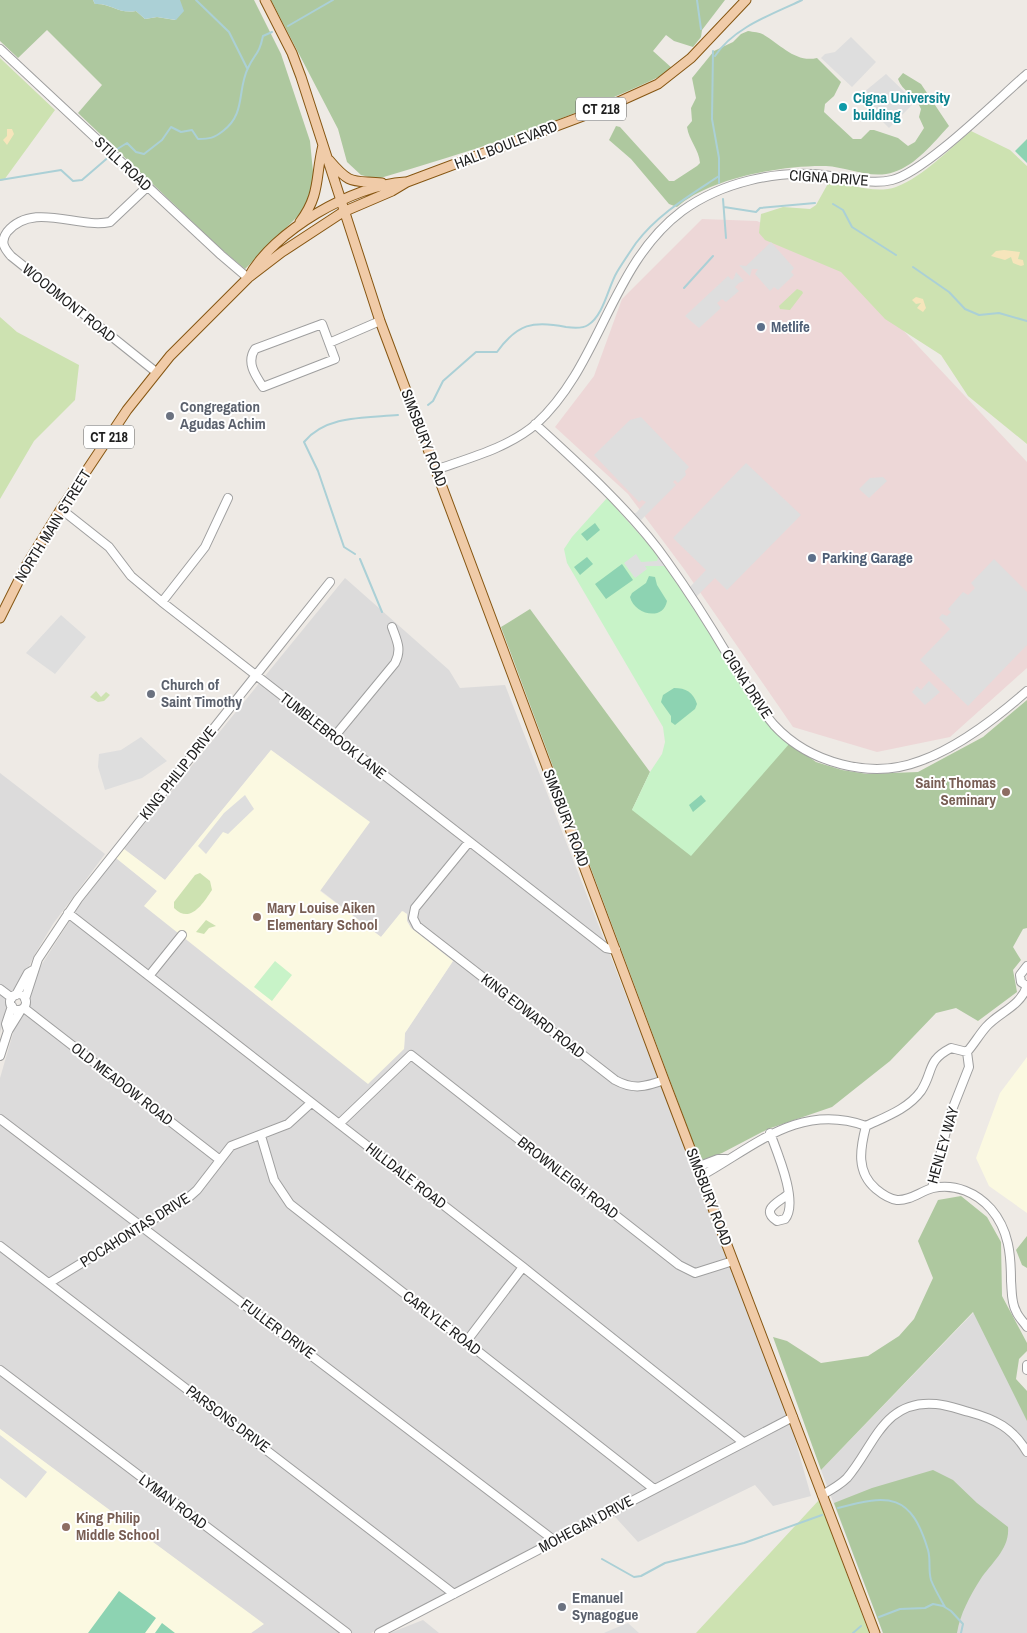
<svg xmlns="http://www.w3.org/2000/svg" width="1027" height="1633" font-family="'Archivo Narrow',sans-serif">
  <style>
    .residential { fill: #dcdbdb }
    .commercial { fill: #edd7d7 }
    .education { fill: #fbf9e1 }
    .grass { fill: #cde2b1 }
    .forest { fill: #aec89f }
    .sand { fill: #f6e5bb }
    .park { fill: #c8f3c8 }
    .pitch { fill: #8dd3b2 }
    .parking { fill: #dedede }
    .water { fill: #abd0d6 }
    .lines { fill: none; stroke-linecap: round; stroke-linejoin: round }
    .stream { stroke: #abd0d6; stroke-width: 2 }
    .minor-casing { stroke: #9f9f9f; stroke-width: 10 }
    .major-casing { stroke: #865612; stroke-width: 11 }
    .minor { stroke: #fff; stroke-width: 8 }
    .major { stroke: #f0cba8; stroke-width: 9 }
    .culture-dot { fill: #0f9aa8; stroke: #fff; stroke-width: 2 }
    .service-dot { fill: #5c6f8a; stroke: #fff; stroke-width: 2 }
    .worship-dot { fill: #6b7280; stroke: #fff; stroke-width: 2 }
    .education-dot { fill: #8d6e63; stroke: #fff; stroke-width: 2 }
    .labels { text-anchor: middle; stroke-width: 4; stroke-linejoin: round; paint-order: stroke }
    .shield { fill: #fff; stroke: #626262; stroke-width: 1 }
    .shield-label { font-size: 14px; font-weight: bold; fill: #1e1e1e }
    .culture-label { font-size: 15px; font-weight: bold; fill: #0d838f; stroke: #fff; text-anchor: start }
    .street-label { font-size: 15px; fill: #1e1e1e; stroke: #fff }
    .service-label { font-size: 15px; font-weight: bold; fill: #4e5e75; stroke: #fff; text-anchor: start }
    .worship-label { font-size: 15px; font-weight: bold; fill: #5b616d; stroke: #fff; text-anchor: start }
    .education-label { font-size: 15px; font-weight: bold; fill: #785e54; stroke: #fff; text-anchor: start }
  </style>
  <rect width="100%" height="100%" fill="#eeeae5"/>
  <path class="residential" d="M345,578L449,670L460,688L505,685L785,1404L811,1496L773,1506L755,1485L638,1542L607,1508L371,1633H251L263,1624L0,1429V1078L16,1023L42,964L81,903L116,858L157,891L145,906L404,1049L405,1033L453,961L411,928L407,921V914L403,911L381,937L320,890L314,782L271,750L165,880L124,849Z
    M0,773L105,854L53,924L35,954L5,1016L0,1033Z
    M974,1312L1027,1420V1633H883L821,1470Z
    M423,1620L439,1633H390Z"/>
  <path class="commercial" d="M702,219L757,221L870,274L887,313L1027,462V668L950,737L877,752L793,727L684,569L628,494L555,427L594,376L622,299Z"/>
  <path class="education" d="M271,750L370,822L320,891L381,937L402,911L407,914V921L411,928L453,961L405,1033L404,1049L368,1084L144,906L157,891L116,858L124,849L165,880Z
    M1027,1057V1213L989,1186L976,1158L1000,1093Z
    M0,1429L264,1624L251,1633H0Z"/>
  <path class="grass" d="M0,58L55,110L4,180L0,181Z
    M971,131L1010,150L1027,166V444L968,396L941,355L885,319L841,272L765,240L759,233L761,214L783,207L810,209L816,205L830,180C850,185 876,194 896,187C924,176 948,150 971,131Z
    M797,289L802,291L803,293L790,310L780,309L779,306Z
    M0,317L17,332L79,365L75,400L34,441L0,499Z
    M96,691L101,697L106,692L110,695L104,701L98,702L90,697Z
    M200,873L210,881L212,890C202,905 190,924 174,908V902L195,875Z
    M206,920L216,926L209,928L204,934L196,932Z
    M819,1500L869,1633H696Z"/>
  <path class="forest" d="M0,0H93L95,4C111,3 118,14 136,11L145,19L157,17L175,20L180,0H254L281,54L310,141L314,182L303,211L245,269L220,248L78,113L102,85L47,30L18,58L0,41Z
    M271,0H725L702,30L701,37L693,47L674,41L666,35L653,51L673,69L667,73C574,118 476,150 377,179L361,175L347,162L338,129Z
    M748,31C753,32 760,32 764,35C781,45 796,63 817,58L841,82L834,96L825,104L824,112L853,139H861L870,130H874L898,138L908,146L915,142L924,128L919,117L921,109C916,96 902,91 898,79L903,73L921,84L949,126C933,143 916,165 894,172C872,180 847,167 826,166C783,165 709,178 677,207L669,204L631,159L609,140L616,126L620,127L669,181H674L697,166L700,163C699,149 689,141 687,127L692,121L691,108L696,98L692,78L714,51L733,42L741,34Z
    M530,609L650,772L632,810L790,743L816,762L842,770L867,774L918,772L983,737L1027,700V928L1023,929L1013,947L1021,960L1013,970L1017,992L978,1021L956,1008L936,1013L890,1061L832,1107L768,1129L722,1153L700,1161L501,627Z
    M961,1196L987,1217L1001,1242L1002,1296L1027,1343V1351L1019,1359L1016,1379L1027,1391V1421L973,1312L821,1470L773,1337L787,1341L821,1363L868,1356L899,1336L914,1319L933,1278L918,1241L938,1200Z
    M1027,1236V1268L1022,1265L1016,1250Z
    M933,1470L953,1480L977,1503L1008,1527C1010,1549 991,1563 980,1580C970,1596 960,1614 957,1633H883L834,1503L872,1488Z"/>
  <path class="sand" d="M7,129H12L14,134L7,145L3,140L7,136Z
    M1004,250L1020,252L1018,259L1023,260L1024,265L1021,266L1013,263L1011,257L1005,260L991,256L996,251Z
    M916,297L923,299L926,308L923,312L917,308L921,303L916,304L912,300Z"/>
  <path class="park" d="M607,498L660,557L764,718L790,743L691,856L632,810L650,772L662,754L665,742L663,727L567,563L564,549L572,537Z
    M275,961L292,975L272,1001L254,987Z"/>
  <path class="pitch" d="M1027,139V163L1015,151Z
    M595,523L600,530L587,541L581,534Z
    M587,557L593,564L580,575L574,567Z
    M622,564L633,580L606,599L595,584Z
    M649,576L655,577L657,585L667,601C663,622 634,614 630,597L632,593L646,583Z
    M674,688C686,688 693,692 697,704L695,709L675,725L671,722V716L661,702L663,695Z
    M701,795L706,801L693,812L689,805Z
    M119,1591L156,1618L145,1633H88Z
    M162,1623L175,1633H155Z"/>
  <path class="parking" d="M851,37L876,62L852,87L821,58L825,54L835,52Z
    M886,74L915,102L889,128L858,97Z
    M771,242L794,268L791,272L794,275L778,290L774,287L770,291L755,274L758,269H752L750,276L739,265L746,266Z
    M736,272L744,281L739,283L735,287L739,291L726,302L722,299L717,303L721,308L699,328L685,316L728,276L732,280L734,278Z
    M641,417L689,467L685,471L686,475L678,483L675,480L673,482L676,485L640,521L632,513H636L646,502L642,500L639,502L594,455L630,420Z
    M746,463L801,515L727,590L715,578L696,597L690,587L706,570L673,538Z
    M883,477L887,481L869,498L859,489L870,478Z
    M636,554L641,562L657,561L659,554L669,568L665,566H645L647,569L635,578L624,563Z
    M994,559L1027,592V645L968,706L920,660L950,629L939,618L942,614L947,616L951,612L948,609L963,592L968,595L975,588L971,583Z
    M61,615L86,637L55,674L26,653Z
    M929,681L940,692L925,705L912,692L917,686L921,690Z
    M141,737L167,761L142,778L105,790L98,767L99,754L121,750Z
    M245,795L254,809L228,834L223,832L206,854L198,846L224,813Z
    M0,1435L47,1472L26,1498L0,1478Z
    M628,1623L639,1633H604L606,1632Z"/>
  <path class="water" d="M93,0H180L184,11L176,20L157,17L145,19L136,11C117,14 112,3 95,4Z"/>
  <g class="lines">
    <path class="stream" d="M196,0L229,32L247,68
      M697,0L701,29
      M288,26L333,0
      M713,51L712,119L719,158V183
      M715,56C734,27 773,14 802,0
      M114,151L127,143L136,152L144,154L162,140L171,127L181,132L192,130L198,139C210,139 214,138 223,131C246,114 237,90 248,68C255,53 259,55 263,36L272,32
      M0,180L61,170L73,181L82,180L111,155
      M723,199L726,238
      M833,204L843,210L852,227L896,255
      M724,207L756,212L760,208L815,203
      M913,267L949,292L965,309L979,315L999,313L1027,321
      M684,288L713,256
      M428,405L433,401L443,381L476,352H497C517,324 533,320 566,327C573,328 582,329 588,325C604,315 608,287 617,272C623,262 630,252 636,243C658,214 689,196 719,176
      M355,554L344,547L318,471L304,442C326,415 366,418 398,415
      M360,559L382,612
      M838,1508C889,1494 911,1493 928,1550C931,1560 928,1570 931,1580C935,1590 940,1598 945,1607
      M602,1559L634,1577L641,1576L665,1563L744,1543L822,1515
      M879,1617L900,1609L925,1608L933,1604L943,1606L951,1611L963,1624L961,1633
      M853,1633L861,1626"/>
    <defs>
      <path id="minor" d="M0,49L221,255L248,278
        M147,187L110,222C78,229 33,201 7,232C0,242 4,248 11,256L156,372
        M322,324L335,359L263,387C255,375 246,362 255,349Z
        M329,343L380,321
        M535,424C578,463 633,513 666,560C689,592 710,625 730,659C744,681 757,705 774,725C809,763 871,780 920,761C959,747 996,718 1027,691
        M435,470C469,458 508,448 536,424C601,365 610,265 682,211C722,182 776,170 824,175C846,178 871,185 892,180C925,172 999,98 1027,74
        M61,509L109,547L131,576L162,602L606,948L616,950
        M162,602L205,547L228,498
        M334,737L395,663C402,649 397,641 392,627
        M469,842L415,908L413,918L417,926L615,1080C633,1090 645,1087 664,1080
        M68,913L523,1267L743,1442
        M1027,966L1020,975L1021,982L1027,986
        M149,976L182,935
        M0,989L12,998
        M10 1002a8 8 0 1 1 16 0a8 8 0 1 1-16 0Z
        M16,995L28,973L33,970
        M25,999L38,959L78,899L330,582
        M24,1008L220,1160
        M8,1031L6,1024L12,1006
        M967,1052C974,1044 979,1035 986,1027C999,1012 1020,1007 1027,986
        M0,1056L8,1031L21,1010
        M0,1119L555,1541
        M339,1124L411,1055L679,1265L695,1273L733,1261
        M770,1133C777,1152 799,1203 785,1219L777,1221C759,1209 780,1202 788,1194
        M261,1136L274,1180L290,1204L654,1489
        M697,1167L718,1159H726
        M701,1176C754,1147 799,1102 866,1126
        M932,1188L950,1115L969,1067L967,1052L951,1048C926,1061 934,1071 921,1091C908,1109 885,1117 866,1126C860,1149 856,1172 876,1189C882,1194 889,1199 897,1200C910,1201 921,1191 933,1188C955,1183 977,1193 991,1209C1009,1230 1011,1255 1011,1281C1012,1291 1011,1302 1016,1311C1018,1317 1024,1322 1027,1327
        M0,1246L454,1594
        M49,1283L188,1198L197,1190L231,1146L288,1124L311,1103
        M466,1342L523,1267
        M1027,1365V1370
        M0,1370L347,1633
        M822,1495C831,1490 840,1485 847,1478C874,1447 883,1399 936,1404C947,1405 958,1409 969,1412C995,1419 1013,1428 1027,1452
        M379,1633L793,1417"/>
      <path id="major" d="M265,0L292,53L301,77L380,321L664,1080L875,1633
        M329,160C351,186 352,180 382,183
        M300,222C321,194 315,177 323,145
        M248,278C273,231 353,185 405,182
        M0,618L26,566L61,509L127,410L170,356L248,278L282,252L343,212L392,191L407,182L607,107L658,84L691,58L746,0"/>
    </defs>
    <use href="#minor" class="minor-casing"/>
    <use href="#major" class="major-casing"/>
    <use href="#minor" class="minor"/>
    <use href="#major" class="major"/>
  </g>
  <circle class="culture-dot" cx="843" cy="107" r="5"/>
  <g class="service-dot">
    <circle cx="761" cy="327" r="5"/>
    <circle cx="812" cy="558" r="5"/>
  </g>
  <g class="worship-dot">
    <circle cx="170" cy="416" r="5"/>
    <circle cx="151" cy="694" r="5"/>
    <circle cx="562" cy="1607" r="5"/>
  </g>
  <g class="education-dot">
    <circle cx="1006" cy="792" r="5"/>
    <circle cx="257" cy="917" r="5"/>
    <circle cx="66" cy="1527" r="5"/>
  </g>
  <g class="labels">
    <g class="shield">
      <rect x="576" y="97.5" width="50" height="23" rx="4"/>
      <rect x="84" y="425.5" width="50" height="23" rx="4"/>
    </g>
    <g class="shield-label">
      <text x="601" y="114">CT 218</text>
      <text x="109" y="442">CT 218</text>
    </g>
    <g class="culture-label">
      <text x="853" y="103">Cigna University<tspan x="853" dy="17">building</tspan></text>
    </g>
    <g class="street-label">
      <text transform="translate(506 145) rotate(-21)" y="5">HALL BOULEVARD</text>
      <text transform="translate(123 164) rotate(43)" y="5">STILL ROAD</text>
      <text transform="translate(829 178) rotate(4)" y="5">CIGNA DRIVE</text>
      <text transform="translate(69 303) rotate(39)" y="5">WOODMONT ROAD</text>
      <text transform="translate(424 438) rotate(69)" y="5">SIMSBURY ROAD</text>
      <text transform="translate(53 526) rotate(-58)" y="5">NORTH MAIN STREET</text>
      <text transform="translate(747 684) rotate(57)" y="5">CIGNA DRIVE</text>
      <text transform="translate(333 736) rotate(38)" y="5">TUMBLEBROOK LANE</text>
      <text transform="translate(178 773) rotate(-52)" y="5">KING PHILIP DRIVE</text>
      <text transform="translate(566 818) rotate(69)" y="5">SIMSBURY ROAD</text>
      <text transform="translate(533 1016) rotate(38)" y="5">KING EDWARD ROAD</text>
      <text transform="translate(122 1084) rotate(38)" y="5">OLD MEADOW ROAD</text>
      <text transform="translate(943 1145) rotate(-74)" y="5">HENLEY WAY</text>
      <text transform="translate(406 1176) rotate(38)" y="5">HILLDALE ROAD</text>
      <text transform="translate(568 1178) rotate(38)" y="5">BROWNLEIGH ROAD</text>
      <text transform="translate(709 1197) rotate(69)" y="5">SIMSBURY ROAD</text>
      <text transform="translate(135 1230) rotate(-32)" y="5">POCAHONTAS DRIVE</text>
      <text transform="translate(442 1323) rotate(38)" y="5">CARLYLE ROAD</text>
      <text transform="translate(278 1329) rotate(37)" y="5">FULLER DRIVE</text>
      <text transform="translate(228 1419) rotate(37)" y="5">PARSONS DRIVE</text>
      <text transform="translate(173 1502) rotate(37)" y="5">LYMAN ROAD</text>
      <text transform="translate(586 1524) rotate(-28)" y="5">MOHEGAN DRIVE</text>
    </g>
    <g class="service-label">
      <text x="771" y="332">Metlife</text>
      <text x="822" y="563">Parking Garage</text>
    </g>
    <g class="worship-label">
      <text x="180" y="412">Congregation<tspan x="180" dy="17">Agudas Achim</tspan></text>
      <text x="161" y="690">Church of<tspan x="161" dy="17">Saint Timothy</tspan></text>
      <text x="572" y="1603">Emanuel<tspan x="572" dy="17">Synagogue</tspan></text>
    </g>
    <g class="education-label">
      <text x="996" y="788" text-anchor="end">Saint Thomas<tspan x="996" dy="17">Seminary</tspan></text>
      <text x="267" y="913">Mary Louise Aiken<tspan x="267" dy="17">Elementary School</tspan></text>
      <text x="76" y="1523">King Philip<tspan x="76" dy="17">Middle School</tspan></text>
    </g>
  </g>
</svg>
